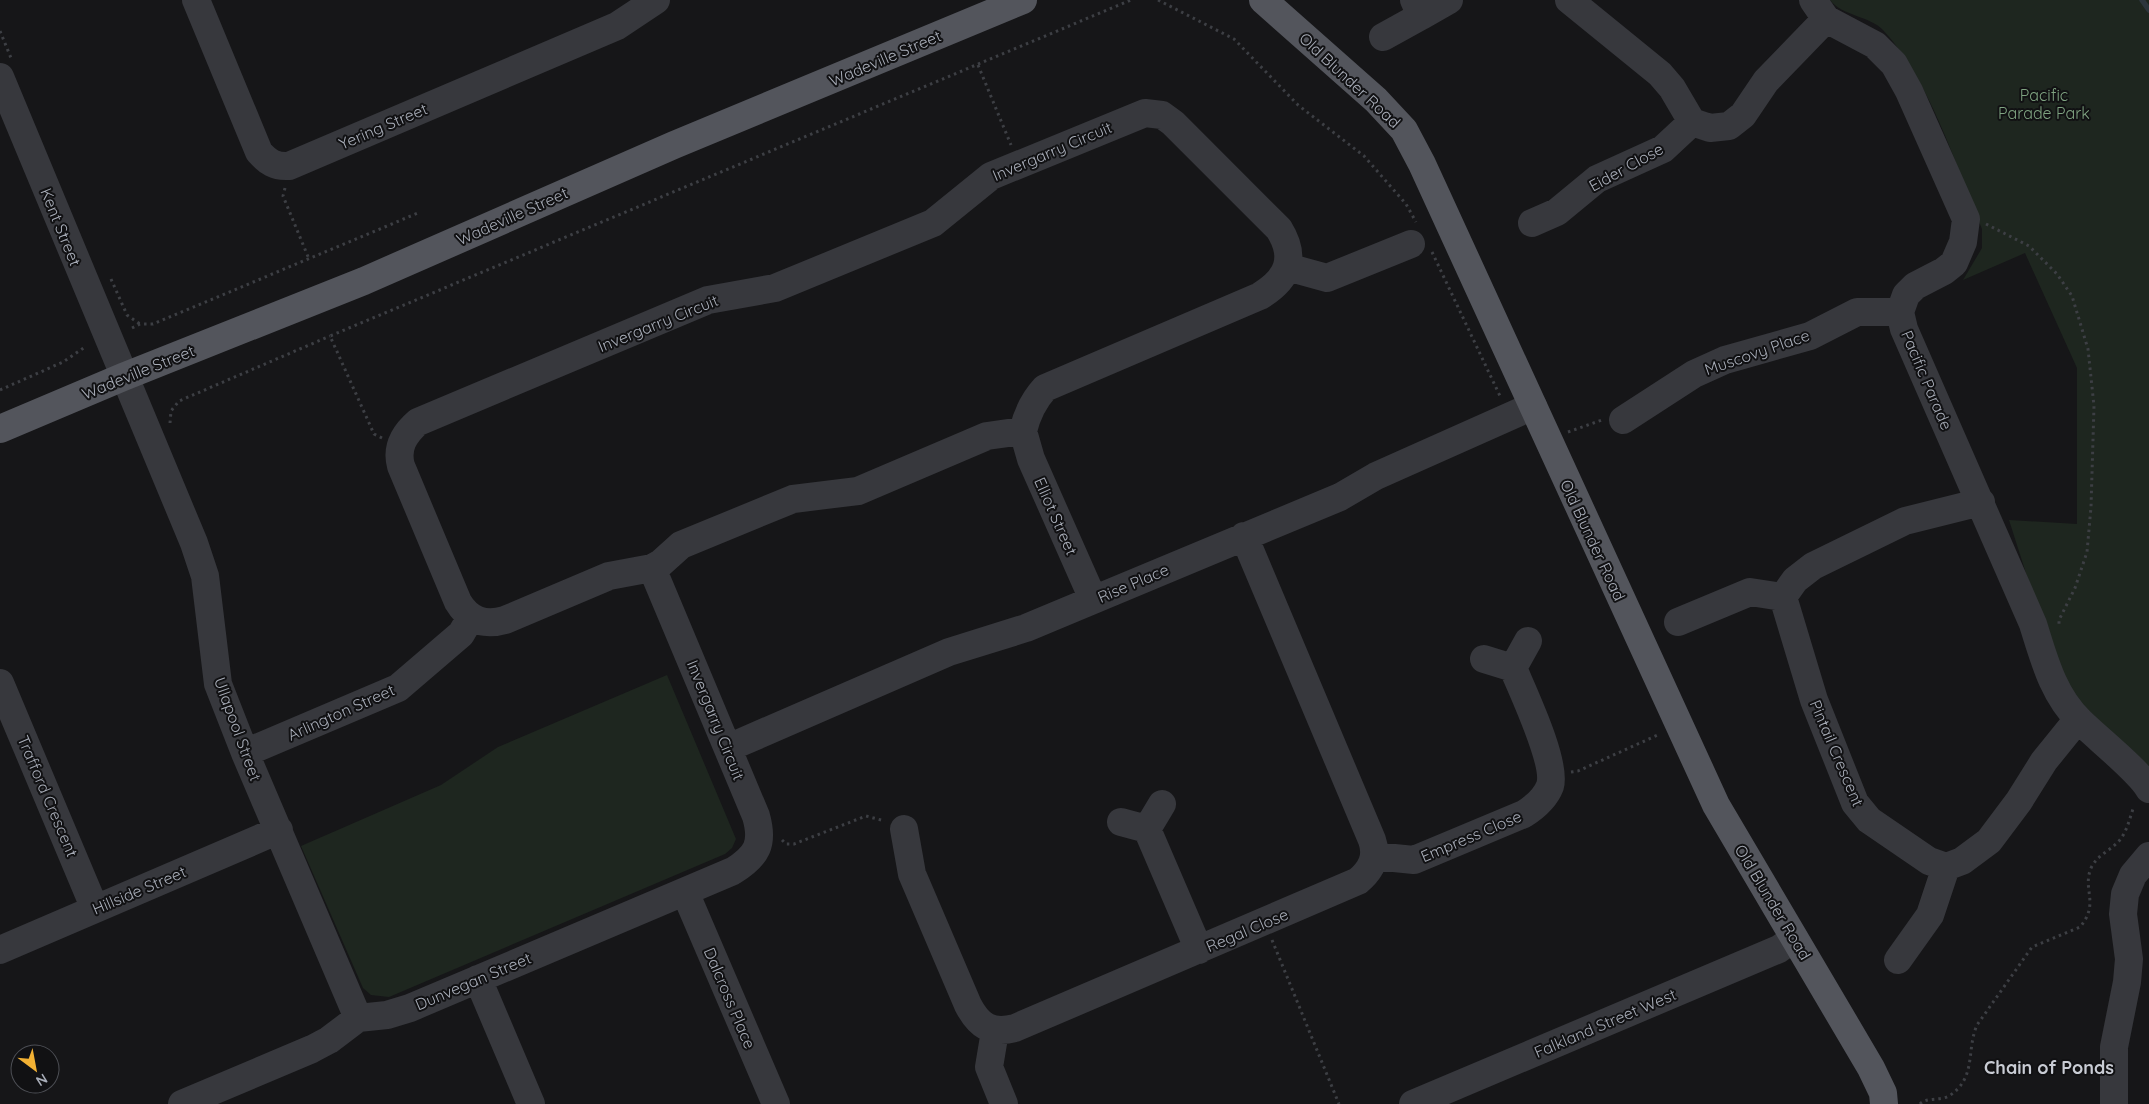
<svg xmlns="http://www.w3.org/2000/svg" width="2149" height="1104" font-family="Quicksand,sans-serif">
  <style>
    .green { fill: #1e261f }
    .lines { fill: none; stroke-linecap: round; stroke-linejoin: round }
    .stream { stroke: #2c353c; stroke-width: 5.5 }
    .path { stroke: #3d3f44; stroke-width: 3; stroke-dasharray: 2.5 4; stroke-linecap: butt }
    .minor { stroke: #37383d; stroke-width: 28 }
    .major { stroke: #53555c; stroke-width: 28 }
    .labels { text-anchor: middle; stroke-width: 4; stroke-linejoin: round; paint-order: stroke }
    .street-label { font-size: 16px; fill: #a8adb8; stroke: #111113 }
    .park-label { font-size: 16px; fill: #7fa381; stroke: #111113 }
    .neighbourhood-label { font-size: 18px; font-weight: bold; fill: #c9ccd4; stroke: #111113 }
  </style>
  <rect width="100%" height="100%" fill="#161618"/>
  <path class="green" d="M1830,0H2149V771L2080,702L2055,664L2009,520L2077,524V368L2025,253L1963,280L1982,248V229C1955,164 1931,82 1883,30C1870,16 1842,16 1830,0Z
    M667,675L736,839L732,848L725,854L389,997L371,995L363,988L301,846L441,785L498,747Z"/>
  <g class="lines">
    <path class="stream" d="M2142,0L2149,10"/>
    <path class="path" d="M1158,0L1234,39L1298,105L1364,156L1406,204L1416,222
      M0,31L11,58
      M978,65L1011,145
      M285,188L283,196L309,259
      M1986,224L2029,246L2057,274L2072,296L2088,349L2094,406L2091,507L2087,552L2075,588L2059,620V627
      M1432,252L1500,396
      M111,279L127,315L140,324
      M132,328L140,324H153L418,213
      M0,390L63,362L85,347
      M170,423L171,411L179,401L330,336
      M1568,432L1602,420
      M382,438L374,434L330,336L1131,0
      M1571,772L1578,771L1660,734
      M782,840L786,844H794L866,816L885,821
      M1272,940L1339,1104
      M1920,1104C1926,1097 1940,1101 1949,1096C1977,1078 1966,1050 1977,1025L2032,947L2080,927C2100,903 2082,890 2091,868C2097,855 2110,851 2119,841C2127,832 2130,817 2134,806"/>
    <path class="minor" d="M196,0L259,152C268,162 275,167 289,166L617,26L656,0
      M1569,0L1660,74L1672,88L1692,122L1710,128L1729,126L1743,115L1766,81L1826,19
      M1813,0L1826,19L1875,45L1894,64L1909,91L1966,219L1963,242L1954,263L1944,271L1915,286L1906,295L1900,312L1904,329L2033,624C2044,659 2053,695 2080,721C2096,737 2140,772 2149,789
      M1421,16L1449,0
      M1383,37L1421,16L1414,0
      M0,77L194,543L205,576L218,684L245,753L358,1018
      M1532,223L1557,212L1597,179L1663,149L1692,122
      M1287,267L1327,278L1411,244
      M1623,420L1694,374L1725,360L1810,336L1857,312H1900
      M1023,431L1031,459L1093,599
      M1981,502L1905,521L1813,566L1795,580L1783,597L1814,700L1855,803L1869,820L1929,861L1946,867L1962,861L1989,841L2019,801L2044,761L2078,719
      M1678,622L1750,592L1783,597
      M1484,659L1513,668L1528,641
      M0,683L95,909
      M728,748L949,652L1026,628L1340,497L1376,476L1533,406
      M245,753L398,688L461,634L471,617
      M1121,822L1147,829L1162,804
      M904,829L912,874L968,1005C979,1026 991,1034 1015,1028L1358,881C1371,870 1378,857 1372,840L1244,536
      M1147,829L1199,950
      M1374,856L1414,860L1524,814C1535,807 1545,799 1550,786C1557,763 1523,692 1513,668
      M685,892L776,1104
      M0,950L279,830
      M1898,960L1930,915L1946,867
      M478,979L531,1104
      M995,1031L989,1067L1004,1104
      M182,1104L312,1049L329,1040L358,1018L387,1015L410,1008L733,871C757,856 764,844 756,816L652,568L661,563L681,545L793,499L858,491L987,436L1023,431C1027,414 1033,401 1045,388L1260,296C1288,279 1297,258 1279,229L1173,123L1162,115L1145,113L991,176L933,223L775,288L708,300L418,422C404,434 396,448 401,466L458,602C469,620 484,626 505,620L609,576L652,568
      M1413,1104L1779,949L1794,938
      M2114,1104V1047L2127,982L2129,959L2123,914L2125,894L2133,875L2149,856"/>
    <path class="major" d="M1263,0L1376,100L1404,130L1422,164L1716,805L1871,1068L1883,1093L1884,1104
      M0,429L123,377L364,281L674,145L1023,0"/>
  </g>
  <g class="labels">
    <g class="street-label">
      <text transform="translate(885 58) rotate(-23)" y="6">Wadeville Street</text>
      <text transform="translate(1350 80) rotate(43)" y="6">Old Blunder Road</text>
      <text transform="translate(383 126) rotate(-23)" y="6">Yering Street</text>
      <text transform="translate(1052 151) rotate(-23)" y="6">Invergarry Circuit</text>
      <text transform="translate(1626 167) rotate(-29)" y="6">Eider Close</text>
      <text transform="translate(512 216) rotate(-24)" y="6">Wadeville Street</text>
      <text transform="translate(61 227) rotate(68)" y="6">Kent Street</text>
      <text transform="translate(658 323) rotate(-22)" y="6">Invergarry Circuit</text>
      <text transform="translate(1757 352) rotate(-19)" y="6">Muscovy Place</text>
      <text transform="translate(138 372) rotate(-22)" y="6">Wadeville Street</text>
      <text transform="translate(1927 380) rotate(67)" y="6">Pacific Parade</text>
      <text transform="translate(1056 516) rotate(66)" y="6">Elliot Street</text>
      <text transform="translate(1593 540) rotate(65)" y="6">Old Blunder Road</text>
      <text transform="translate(1133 583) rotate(-23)" y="6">Rise Place</text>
      <text transform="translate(341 712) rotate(-24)" y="6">Arlington Street</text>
      <text transform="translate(716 720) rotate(68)" y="6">Invergarry Circuit</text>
      <text transform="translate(238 729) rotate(70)" y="6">Ullapool Street</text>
      <text transform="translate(1837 753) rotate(67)" y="6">Pintail Crescent</text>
      <text transform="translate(48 796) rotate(67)" y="6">Trafford Crescent</text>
      <text transform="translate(1471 836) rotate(-23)" y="6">Empress Close</text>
      <text transform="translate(139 890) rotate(-23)" y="6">Hillside Street</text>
      <text transform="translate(1773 902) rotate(59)" y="6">Old Blunder Road</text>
      <text transform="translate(1247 930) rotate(-23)" y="6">Regal Close</text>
      <text transform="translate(473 981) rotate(-23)" y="6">Dunvegan Street</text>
      <text transform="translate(730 998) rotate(67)" y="6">Dalcross Place</text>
      <text transform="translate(1605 1023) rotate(-23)" y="6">Falkland Street West</text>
    </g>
    <g class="park-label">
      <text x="2044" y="101">Pacific<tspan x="2044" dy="18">Parade Park</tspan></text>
    </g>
    <g class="neighbourhood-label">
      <text x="2049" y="1074">Chain of Ponds</text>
    </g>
  </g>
  <g transform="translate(35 1069) rotate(148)"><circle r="24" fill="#111113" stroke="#4d4f55"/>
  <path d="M0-4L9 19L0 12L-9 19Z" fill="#f2b134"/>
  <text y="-8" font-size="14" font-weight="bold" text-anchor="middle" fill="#a8adb8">N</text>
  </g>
</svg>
